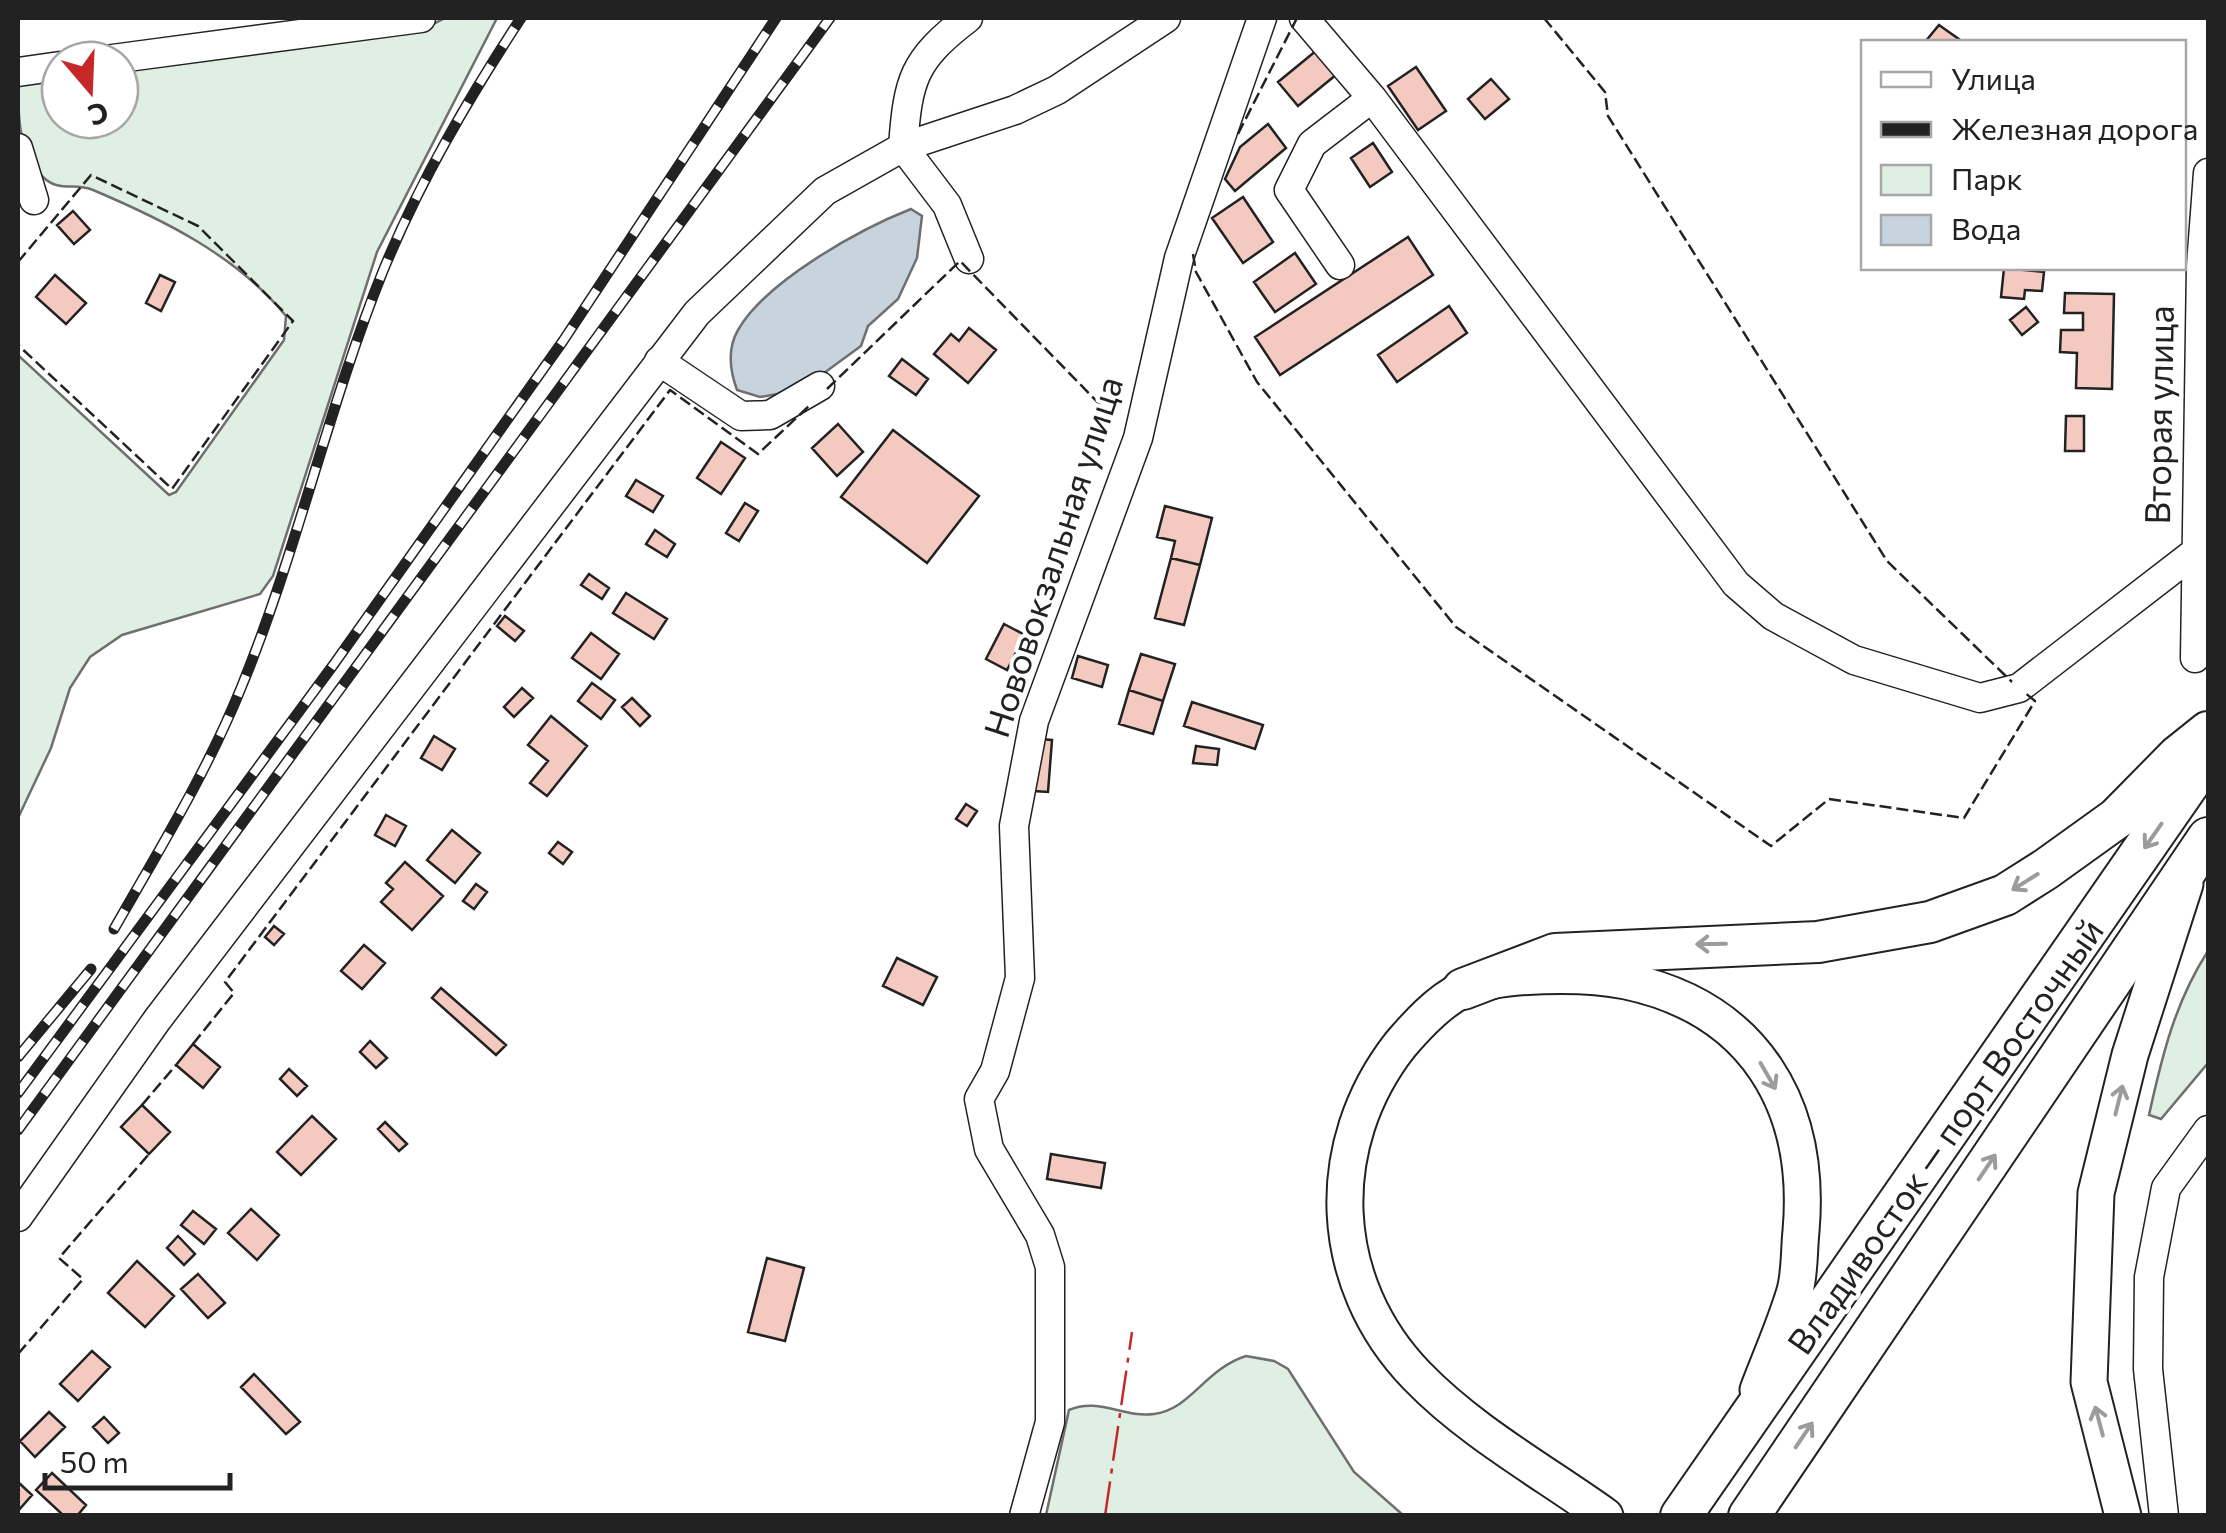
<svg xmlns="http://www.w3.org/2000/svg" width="2226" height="1533" font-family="Commissioner,sans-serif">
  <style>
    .green { fill: #e0efe3; stroke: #6f6f6f; stroke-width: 2.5 }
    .water { fill: #c7d3dd; stroke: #6f6f6f; stroke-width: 2.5 }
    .building { fill: #f3c9c0; stroke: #222; stroke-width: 2.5 }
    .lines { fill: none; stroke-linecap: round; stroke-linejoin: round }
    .minor-casing { stroke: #222; stroke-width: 31 }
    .major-casing { stroke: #222; stroke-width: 39 }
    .highway-casing { stroke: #222; stroke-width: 44 }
    .minor { stroke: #fff; stroke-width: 28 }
    .major { stroke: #fff; stroke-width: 35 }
    .highway { stroke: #fff; stroke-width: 40 }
    .rail-casing { stroke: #222; stroke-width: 11 }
    .rail { stroke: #fff; stroke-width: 8; stroke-dasharray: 22; stroke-linecap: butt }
    .fence { stroke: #222; stroke-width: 2.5; stroke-dasharray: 12 5; stroke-linecap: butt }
    .power { stroke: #c62828; stroke-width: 2.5; stroke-dasharray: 35 8 5 8; stroke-linecap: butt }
    .oneway { stroke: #9c9c9c }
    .labels { text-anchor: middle; stroke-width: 8; stroke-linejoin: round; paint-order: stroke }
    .street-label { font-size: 35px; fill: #222; stroke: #fff }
  </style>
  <rect width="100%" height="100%" fill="#fff"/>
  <path class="green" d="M445,18H497L377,252L273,576L260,594L122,635L90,657L70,688L51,748L18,818V355L169,495L176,492L284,340L286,316C237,256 164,220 93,190C75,182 59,193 43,177C18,151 18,116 18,82L60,76V120H120V69L418,32Z
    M2208,951V1063L2161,1119L2149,1115C2162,1056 2175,1002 2208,951Z
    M1246,1356L1274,1361L1288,1369L1354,1472L1403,1515H1046L1069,1410C1099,1397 1123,1418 1154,1414C1190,1410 1205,1369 1246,1356Z"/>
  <path class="water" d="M911,209L922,216L917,258L898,299L868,326L861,346L820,376L783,393L760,397L737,390C730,371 727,349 738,330C766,281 860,229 911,209Z"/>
  <path class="building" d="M1939,25L1963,42H1925Z
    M1317,50L1337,74L1298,106L1278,82Z
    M1416,67L1446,111L1418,130L1388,86Z
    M1491,79L1509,99L1485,119L1468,99Z
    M1268,124L1286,148L1235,191L1225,179L1240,147Z
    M1373,143L1392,172L1370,187L1351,158Z
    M1243,197L1273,242L1243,263L1212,218Z
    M73,211L90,230L74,244L57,225Z
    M1408,237L1433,275L1280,375L1255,337Z
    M1295,253L1316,284L1275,312L1254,282Z
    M2004,268L2044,272L2042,291L2025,290L2024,299L2001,297Z
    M55,275L86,303L66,324L36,297Z
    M160,275L175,282L161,311L146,303Z
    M2065,293L2114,294L2112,389L2076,388L2077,353L2060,352L2061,330H2083V313H2064Z
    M1449,306L1467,333L1397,382L1378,355Z
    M2026,307L2038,322L2022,335L2010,320Z
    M969,328L996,350L968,383L934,354L951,334L959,341Z
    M902,359L928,379L916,395L889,376Z
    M2066,416H2084V451H2065Z
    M838,424L863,452L837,476L812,448Z
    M893,430L979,496L927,563L841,497Z
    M721,442L745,458L721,494L697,478Z
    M636,480L663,496L653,512L626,496Z
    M745,503L758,511L739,541L726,533Z
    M1165,506L1212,518L1200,565L1171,558L1175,541L1157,537Z
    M655,530L675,544L667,557L646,544Z
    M1171,558L1200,565L1184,625L1155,618Z
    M589,574L609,588L602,599L581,585Z
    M626,593L667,619L654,639L613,613Z
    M505,616L524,631L515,641L497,626Z
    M1004,624L1025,635L1007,670L986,659Z
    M591,633L619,654L601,679L572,658Z
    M1141,654L1175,664L1163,701L1129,690Z
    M1078,656L1108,665L1102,687L1072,678Z
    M592,683L615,700L601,719L578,701Z
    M522,688L533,698L514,717L504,707Z
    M1129,690L1163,701L1153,734L1119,724Z
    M632,698L650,716L640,726L622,707Z
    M1192,702L1263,725L1255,749L1184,726Z
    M551,716L587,746L547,796L530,783L548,761L528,745Z
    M434,736L455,749L442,770L421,758Z
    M1039,739L1052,740L1048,792L1034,791Z
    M1196,746L1219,749L1217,765L1193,763Z
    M966,804L977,811L967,826L956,819Z
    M386,815L406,826L395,846L375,835Z
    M452,830L480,853L455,883L427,860Z
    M558,842L572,852L563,864L549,853Z
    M405,862L443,896L412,930L381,902L393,889L386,883Z
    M476,884L487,892L474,909L463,901Z
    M274,926L284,934L274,945L265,937Z
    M364,945L385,963L362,989L341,971Z
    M897,958L937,977L923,1005L883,986Z
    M441,988L506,1045L496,1055L432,998Z
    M370,1041L387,1058L376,1068L360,1052Z
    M193,1044L220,1067L203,1088L176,1065Z
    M289,1069L307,1086L297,1096L280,1079Z
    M142,1105L170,1132L149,1154L121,1127Z
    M312,1116L336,1139L301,1175L277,1152Z
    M385,1122L407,1144L399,1151L378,1129Z
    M1051,1154L1105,1163L1101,1188L1047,1179Z
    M251,1209L279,1235L257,1260L228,1233Z
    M193,1211L216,1229L204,1244L181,1225Z
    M178,1236L195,1254L184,1265L167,1248Z
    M767,1258L804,1268L785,1341L748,1332Z
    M137,1261L174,1296L145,1327L108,1293Z
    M198,1274L225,1303L208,1318L181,1289Z
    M92,1351L110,1367L78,1401L60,1384Z
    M254,1374L300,1422L286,1434L241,1387Z
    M49,1412L65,1427L35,1457L20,1441Z
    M104,1417L119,1433L108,1443L93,1427Z
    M52,1473L86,1505L77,1516H64L36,1490Z
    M18,1482L32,1495L18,1511Z"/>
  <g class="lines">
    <defs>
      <path id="minor" d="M968,18C913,60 908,79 903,147L947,205L969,259
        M1304,18L1372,98L1736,584L1773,616L1854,660L1980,698L2019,688L2194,553
        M105,60L421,18
        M18,72L60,66
        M18,148L34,200
        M1340,265L1289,190L1312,144L1372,98
        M659,361L741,416L770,415L820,386
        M2195,658L2201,266L2208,173
        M18,1217L157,1020L697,313L825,191L903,147L1015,110L1057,90L1166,18
        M1024,1516L1050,1422V1267L1040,1235L989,1149L979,1099L995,1071L1020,978L1014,826L1034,721L1138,438L1179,258L1262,18
        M2164,1516L2148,1369L2149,1277L2166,1188L2208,1130"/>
      <path id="major" d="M1605,1516C1542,1471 1470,1431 1417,1376C1326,1282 1322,1145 1400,1045C1417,1025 1438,1002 1462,990C1498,972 1587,973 1626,981C1754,1008 1812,1105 1801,1231C1799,1250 1800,1272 1795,1291C1785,1325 1770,1358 1758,1390
        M2123,1516L2089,1382L2096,1193L2130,1055L2185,884"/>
      <path id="highway" d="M1463,989L1555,954L1818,942L1930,922L2005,895L2046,869L2117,818L2178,756L2208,732
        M1681,1516L2208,756
        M1749,1516L2208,838"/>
    </defs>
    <use href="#minor" class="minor-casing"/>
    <use href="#major" class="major-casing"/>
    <use href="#highway" class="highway-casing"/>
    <use href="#minor" class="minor"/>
    <use href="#major" class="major"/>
    <use href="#highway" class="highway"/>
    <defs>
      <path id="rail" d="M114,929C159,850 207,772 241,688C297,552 328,407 383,271C420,181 468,99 521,18
        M18,1057L91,969
        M18,1093L334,664L563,341L776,18
        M18,1130L830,18"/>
    </defs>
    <use href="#rail" class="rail-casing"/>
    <use href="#rail" class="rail"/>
    <path class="fence" d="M1544,18L1605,92L1608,116L1887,561L2012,682
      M1238,134L1297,18
      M1193,254L1196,272L1257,382L1456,627L1771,846L1829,799L1964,818L2035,701L2024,692
      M18,262L91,175L198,226L293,321L172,489L18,345
      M827,389L960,261L1111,416
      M193,1044L234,993L225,982L670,390L758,454L809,406
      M142,1105L176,1065
      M2208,1303V1310
      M18,1354L83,1279L59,1258L149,1154"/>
    <path class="power" d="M1105,1516L1132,1332"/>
  </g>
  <defs><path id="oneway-shaft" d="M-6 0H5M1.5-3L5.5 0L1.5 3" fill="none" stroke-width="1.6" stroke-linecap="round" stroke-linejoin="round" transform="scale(2.5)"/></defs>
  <g class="oneway">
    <use href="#oneway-shaft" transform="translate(2153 836) rotate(125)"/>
    <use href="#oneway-shaft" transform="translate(2025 882) rotate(148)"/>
    <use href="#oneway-shaft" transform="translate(1711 944) rotate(179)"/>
    <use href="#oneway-shaft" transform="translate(1768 1076) rotate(60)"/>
    <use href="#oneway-shaft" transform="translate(2119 1100) rotate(-76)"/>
    <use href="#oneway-shaft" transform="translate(1987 1167) rotate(-56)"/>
    <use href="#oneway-shaft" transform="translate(2099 1421) rotate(-105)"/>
    <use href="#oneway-shaft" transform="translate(1804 1435) rotate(-56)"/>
  </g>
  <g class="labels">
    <g class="street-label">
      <text transform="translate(2160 415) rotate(-89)" y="12">Вторая улица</text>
      <text transform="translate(1054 557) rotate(-72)" y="12">Нововокзальная улица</text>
      <text transform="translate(1946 1137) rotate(-55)" y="12">Владивосток — порт Восточный</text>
    </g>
  </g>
  <rect width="2226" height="1533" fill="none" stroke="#222222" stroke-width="40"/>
  <rect x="1861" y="40" width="325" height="230" fill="#ffffff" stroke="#a7a7a7" stroke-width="2.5"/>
  <rect x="1881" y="72" width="50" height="15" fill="#ffffff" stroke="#a7a7a7" stroke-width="2.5"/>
  <text x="1951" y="90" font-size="30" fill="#222222">Улица</text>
  <rect x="1881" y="122" width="50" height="15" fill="#222222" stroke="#a7a7a7" stroke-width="2.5"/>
  <text x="1951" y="140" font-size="30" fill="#222222">Железная дорога</text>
  <rect x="1881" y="165" width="50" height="30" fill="#e0efe3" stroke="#a7a7a7" stroke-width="2.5"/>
  <text x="1951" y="190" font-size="30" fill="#222222">Парк</text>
  <rect x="1881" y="215" width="50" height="30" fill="#c7d3dd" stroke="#a7a7a7" stroke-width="2.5"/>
  <text x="1951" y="240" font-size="30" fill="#222222">Вода</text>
  <g transform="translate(90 90) rotate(161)"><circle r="48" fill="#ffffff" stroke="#a7a7a7" stroke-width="2.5"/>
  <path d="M0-8L18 38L0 25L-18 38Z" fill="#c62828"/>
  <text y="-15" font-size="28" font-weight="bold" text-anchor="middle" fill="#222222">С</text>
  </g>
  <path d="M45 1473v15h185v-15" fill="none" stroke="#222222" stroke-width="5"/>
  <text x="60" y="1473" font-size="30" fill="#222222" stroke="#ffffff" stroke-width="8" paint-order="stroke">50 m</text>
</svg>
